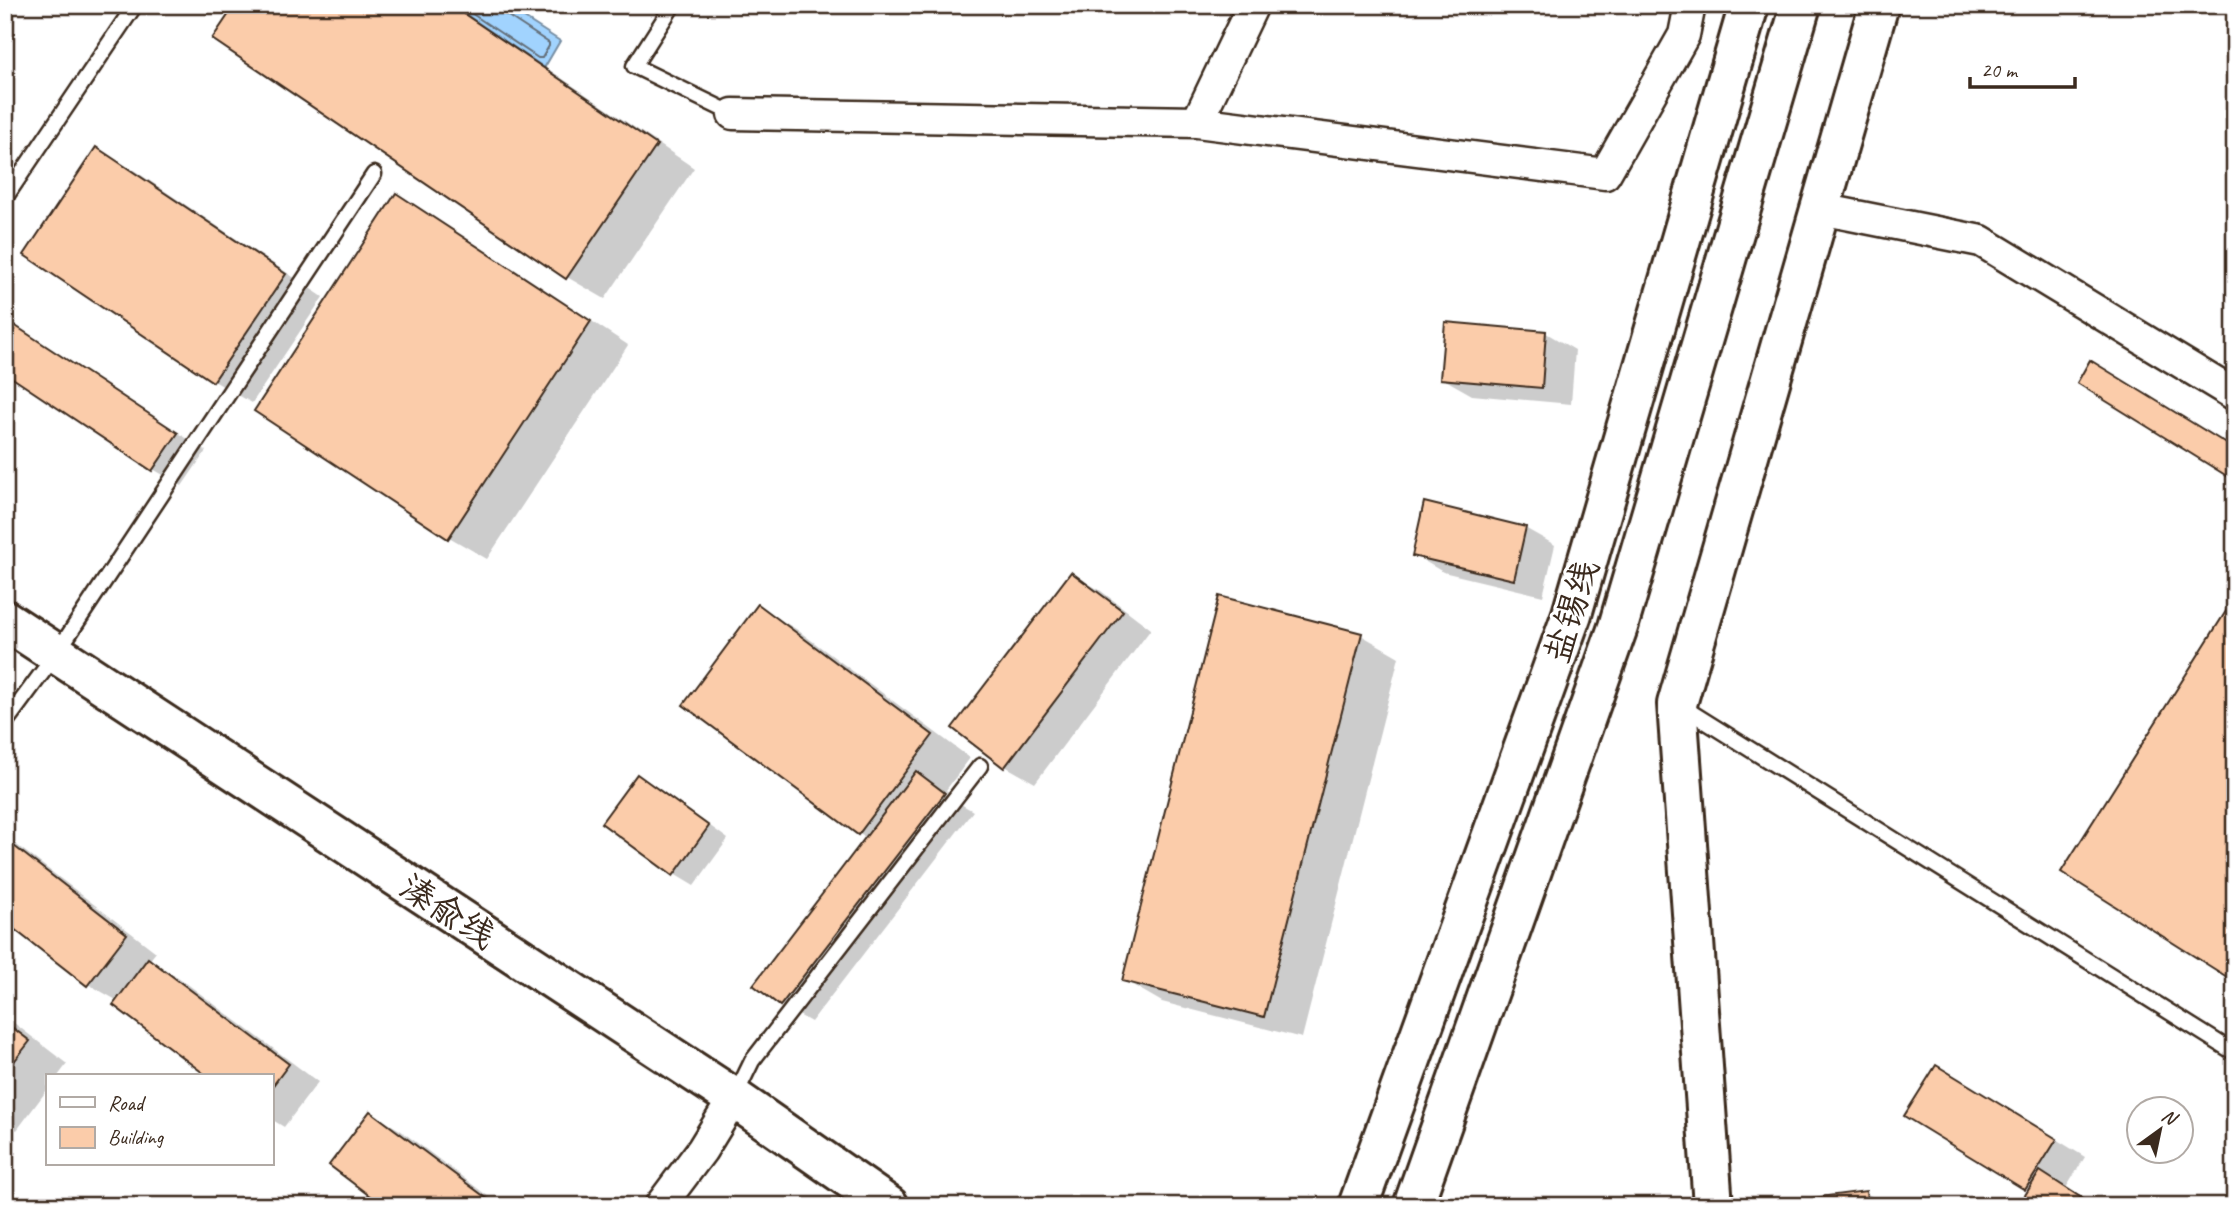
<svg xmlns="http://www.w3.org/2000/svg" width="2240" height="1211" font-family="Caveat,'LXGW WenKai TC',sans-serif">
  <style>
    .water { fill: #a1d3fe; stroke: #788fa4; stroke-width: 2 }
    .shadow { fill: #0003 }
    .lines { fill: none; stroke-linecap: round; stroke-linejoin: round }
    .shore { stroke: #646e78; stroke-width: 2 }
    .building { fill: #fbccaa; stroke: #3b2a1e; stroke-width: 2 }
    .lane-casing { stroke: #3b2a1e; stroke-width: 19 }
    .street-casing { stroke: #3b2a1e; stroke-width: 35 }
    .secondary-casing { stroke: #3b2a1e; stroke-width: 44 }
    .primary-casing { stroke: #3b2a1e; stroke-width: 44 }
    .lane { stroke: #fff; stroke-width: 14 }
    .street { stroke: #fff; stroke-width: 30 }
    .secondary { stroke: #fff; stroke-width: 38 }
    .primary { stroke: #fff; stroke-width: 38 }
    .labels { text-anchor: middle; stroke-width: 6; stroke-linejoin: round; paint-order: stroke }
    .street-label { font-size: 35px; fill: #3b2a1e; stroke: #fff }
  </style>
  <rect width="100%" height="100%" fill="#fff"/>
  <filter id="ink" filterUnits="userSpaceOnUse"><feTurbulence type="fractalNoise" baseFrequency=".0143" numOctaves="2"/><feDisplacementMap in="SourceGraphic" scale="14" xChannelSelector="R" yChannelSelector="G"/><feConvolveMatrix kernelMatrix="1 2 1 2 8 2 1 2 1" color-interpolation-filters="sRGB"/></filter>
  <g filter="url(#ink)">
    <path class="water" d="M446,5H504L560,41L543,70Z"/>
    <path class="shadow" d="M237,5H454L694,168L605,299L567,277L214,38Z
      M97,149L135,171L323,297L252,403L214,381L26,255Z
      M397,196L435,218L628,345L487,559L449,537L256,410Z
      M5,319L206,451L182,486L153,469L5,371Z
      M1447,324L1546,333L1575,350L1571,404L1472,395L1442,378Z
      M1525,528L1555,545L1543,596L1443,572L1414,555Z
      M1072,574L1101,591L1151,629L1035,783L1005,766Z
      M758,607L796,629L970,758L946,790L951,794L945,791L943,794L973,811L811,1022L781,1005L755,984L867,838L859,834Z
      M1361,635L1399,657L1302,1038L1162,1002L1124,980Z
      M637,776L657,787L728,839L694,886L674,874Z
      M5,836L156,952L149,961L178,977L318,1082L284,1127L271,1119V1076H210L115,1004L118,1001L88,984L5,920Z
      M5,1016L67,1064L58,1076H47V1090L17,1130L5,1123Z
      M1966,1084L2085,1157L2066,1188L2094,1206H2024L2021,1204L2030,1191L1907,1116Z
      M371,1113L400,1130L501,1206H386Z
      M1866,1193L1888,1206H1814Z"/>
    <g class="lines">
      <path class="shore" d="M459,5L538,58H542L549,46V43L505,14L501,5"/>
    </g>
    <path class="building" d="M235,5H451L657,145L566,279L212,39Z
      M96,147L286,274L213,382L24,255Z
      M396,193L591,321L448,539L254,411Z
      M5,319L178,433L152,471L5,373Z
      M1445,322L1546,331L1542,388L1440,379Z
      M2090,360L2235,449V481L2077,383Z
      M1424,502L1526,527L1514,580L1412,556Z
      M1071,572L1123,611L1004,768L952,728Z
      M1219,596L1362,633L1264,1017L1122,981Z
      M2235,597V982L2061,872Z
      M758,604L933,735L858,835L683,705Z
      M916,771L945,793L780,1006L753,985Z
      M637,774L709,826L673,876L601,823Z
      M5,839L127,934L87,986L5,922Z
      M148,958L289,1064L271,1088V1076H207L113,1005Z
      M5,1022L30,1041L5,1073Z
      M1936,1065L2057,1139L2025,1190L1904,1116Z
      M370,1111L497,1206H383L329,1165Z
      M2040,1171L2094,1206L2019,1205Z
      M1866,1191L1868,1206H1812L1811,1198Z"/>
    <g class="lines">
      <defs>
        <path id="lane" d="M673,5L634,66L733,114
          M5,198L135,5
          M1681,706L2235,1053
          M5,723L56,654L374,174
          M735,1096L752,1061L980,766"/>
        <path id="street" d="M733,114L1197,122L1605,174L1684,35L1690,5
          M1197,122L1253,5
          M1821,209L1981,241L2235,395
          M660,1206L702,1150L734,1098"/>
        <path id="secondary" d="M5,620L734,1098L889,1206
          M1713,1206L1677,704L1879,5"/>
        <path id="primary" d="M1358,1206L1572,614L1749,5
          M1413,1206L1618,627L1801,5"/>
      </defs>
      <use href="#lane" class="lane-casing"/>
      <use href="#street" class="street-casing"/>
      <use href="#secondary" class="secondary-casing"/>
      <use href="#primary" class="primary-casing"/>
      <use href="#lane" class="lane"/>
      <use href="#street" class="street"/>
      <use href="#secondary" class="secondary"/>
      <use href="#primary" class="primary"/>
    </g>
  </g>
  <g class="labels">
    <g class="street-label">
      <text transform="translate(1571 611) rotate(-72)" y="12">盐锡线</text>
      <text transform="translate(448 911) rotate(33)" y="12">溱俞线</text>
    </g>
  </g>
  <rect width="2240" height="1211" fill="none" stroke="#fff" stroke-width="28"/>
  <rect x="14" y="14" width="2212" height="1183" fill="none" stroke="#3b2a1e" stroke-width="2.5" filter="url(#ink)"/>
  <rect x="46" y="1074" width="228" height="91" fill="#ffffff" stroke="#b1aaa5" stroke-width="2"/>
  <rect x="60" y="1097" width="35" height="10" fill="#ffffff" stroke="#b1aaa5" stroke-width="2"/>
  <text x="108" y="1110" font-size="21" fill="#3b2a1e">Road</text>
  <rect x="60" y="1127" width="35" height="21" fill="#fbccaa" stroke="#b1aaa5" stroke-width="2"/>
  <text x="108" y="1144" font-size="21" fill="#3b2a1e">Building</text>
  <g transform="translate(2160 1130) rotate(33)"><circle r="33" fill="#ffffff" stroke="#b1aaa5" stroke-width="2"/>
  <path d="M0-5L12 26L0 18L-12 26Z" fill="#3b2a1e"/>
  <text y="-10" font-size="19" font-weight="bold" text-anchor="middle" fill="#3b2a1e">N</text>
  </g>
  <path d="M1970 77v10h105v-10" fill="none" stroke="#3b2a1e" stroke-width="3.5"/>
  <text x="1981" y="77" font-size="21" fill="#3b2a1e" stroke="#ffffff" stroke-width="5" paint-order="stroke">20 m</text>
</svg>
